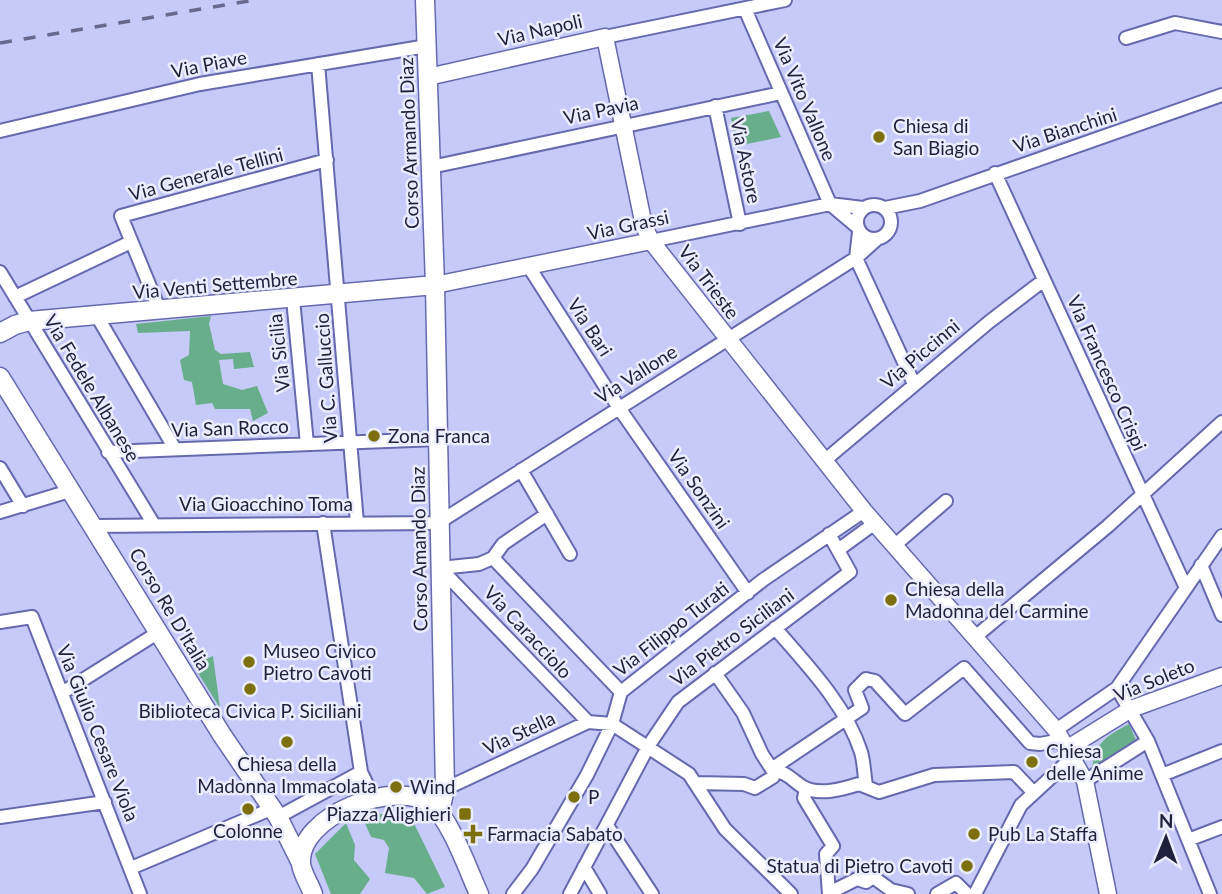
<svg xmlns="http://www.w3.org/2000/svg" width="1222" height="894" font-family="Lato,sans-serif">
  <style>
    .green { fill: #68ae8a }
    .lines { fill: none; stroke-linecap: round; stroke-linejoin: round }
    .minor-casing { stroke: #6669ae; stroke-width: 16 }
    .tertiary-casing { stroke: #6669ae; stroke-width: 19 }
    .secondary-casing { stroke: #6669ae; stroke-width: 21 }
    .minor { stroke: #fff; stroke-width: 12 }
    .tertiary { stroke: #fff; stroke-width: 16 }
    .secondary { stroke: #fff; stroke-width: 18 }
    .rail { stroke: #67698d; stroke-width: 3.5; stroke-dasharray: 12 12; stroke-linecap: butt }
    .poi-dot { fill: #7c6f0e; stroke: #ebedfd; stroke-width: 2.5 }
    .labels { text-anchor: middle; stroke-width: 5; stroke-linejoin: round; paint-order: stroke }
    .street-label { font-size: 19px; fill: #1f203c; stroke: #ebedfd }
    .poi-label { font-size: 19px; fill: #1f203c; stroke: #ebedfd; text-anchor: start }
  </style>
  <rect width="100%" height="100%" fill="#c5caf8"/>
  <path class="green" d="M769,111L781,137L737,146L731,118Z
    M211,316L209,324L215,350L221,354L250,352L254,367L234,369L233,359L219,360L223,384L242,390L257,386L268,413L253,421L250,409H215L212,403L196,405L192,382L184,380L180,360L189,355L190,331L138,333L136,324Z
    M213,656L220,708L193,665Z
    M1129,724L1136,740L1092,769C1095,742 1107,736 1129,724Z
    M393,811H408L445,887L427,894L414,878L385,873L389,848L384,840L371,837L361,814H385Z
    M346,823L355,845L354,860L370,879L360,894H331L315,854Z"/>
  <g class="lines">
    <defs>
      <path id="minor" d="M745,9L830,204L856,226
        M605,37L785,0
        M1126,38L1175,23L1222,32
        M318,64L357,523
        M715,106L740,224
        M0,131L200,84L427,46
        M431,167L781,93
        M995,173L1186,588
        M857 222a17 17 0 1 1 34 0a17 17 0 1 1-34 0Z
        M885,208L920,201L1222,95
        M859,232L856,258L914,384
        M651,241L830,204L863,208
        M529,267L619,408L748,593
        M0,272L153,523
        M15,297L131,242
        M293,299L307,444
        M160,311L121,216L327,160
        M97,316L175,449
        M108,452L438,439
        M824,461L989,322L1044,280
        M0,468L23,506
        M521,470L570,554
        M0,512L73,490
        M323,523L361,772L374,799
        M94,526L438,523L856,258L877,239
        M895,545L946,501
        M838,550L875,523
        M493,558L621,692
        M1201,565L1222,615
        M440,568L588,722
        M440,568L479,564L493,558L503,544L547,514
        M0,622L32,617L140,894
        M775,628C806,664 846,705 861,752C864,762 864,774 866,785
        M975,637L1108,526L1222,422
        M715,673L743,713L762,754L773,771C786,771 793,781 803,787C819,796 843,789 859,784L879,792L934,775L1014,772L1034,793
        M1117,688L1148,741L1210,894
        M62,693L159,632
        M1056,730L1117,688L1222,536
        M1162,775L1222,751
        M1085,781L1148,741
        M696,783L744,784L755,788L773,777L776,766L862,708L855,690L866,679L875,681L905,714L964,668L1030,743L1040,744L1062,740
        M445,789L588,722L612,724L689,774L725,829L791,894
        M806,789L804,798L833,846L826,854L829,894
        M0,817L105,802
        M278,817L361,772
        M608,827L652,894
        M1188,840L1222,827
        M584,867L600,894
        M131,868L271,809
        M829,893L857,879L866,882L873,877L891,890L908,894
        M513,894L532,869L587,775L612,724L621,692L763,580L864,511
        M570,894L649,745L678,702L850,572L829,534
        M937,894L956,883L967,894
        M975,894L1021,805L1073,757"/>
      <path id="tertiary" d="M428,77L605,37L644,226L651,241L864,511L1056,730L1085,781L1108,894
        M435,285L651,241
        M1068,748L1131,709L1222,676"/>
      <path id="secondary" d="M425,0L435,285L445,789L440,811
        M0,333L15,325L29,321L435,285
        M0,377L222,735L278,817L301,863
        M313,894C310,885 302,873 301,864C297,815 397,778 431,804C451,820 468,870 479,894"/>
    </defs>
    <use href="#minor" class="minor-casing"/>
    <use href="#tertiary" class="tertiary-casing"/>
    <use href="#secondary" class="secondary-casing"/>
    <use href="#minor" class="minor"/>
    <use href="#tertiary" class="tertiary"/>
    <use href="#secondary" class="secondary"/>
    <path class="rail" d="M0,43L255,0"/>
  </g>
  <g class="poi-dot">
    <circle cx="879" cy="137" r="7"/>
    <circle cx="374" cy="436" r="7"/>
    <circle cx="891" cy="600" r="7"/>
    <circle cx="249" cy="662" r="7"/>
    <circle cx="250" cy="689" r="7"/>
    <circle cx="287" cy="742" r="7"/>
    <circle cx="1032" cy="762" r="7"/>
    <circle cx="396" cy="787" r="7"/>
    <circle cx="574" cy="797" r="7"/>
    <circle cx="248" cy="809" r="7"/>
    <rect x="458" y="807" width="14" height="14" rx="3.5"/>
    <path d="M469.5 823.5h7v7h7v7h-7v7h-7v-7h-7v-7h7z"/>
    <circle cx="974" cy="834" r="7"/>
    <circle cx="967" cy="866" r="7"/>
  </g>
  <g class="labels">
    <g class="street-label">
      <text transform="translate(540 30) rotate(-13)" y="7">Via Napoli</text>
      <text transform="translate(209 64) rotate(-11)" y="7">Via Piave</text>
      <text transform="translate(805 99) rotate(67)" y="7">Via Vito Vallone</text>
      <text transform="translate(601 110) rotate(-12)" y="7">Via Pavia</text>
      <text transform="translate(1065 130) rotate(-18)" y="7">Via Bianchini</text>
      <text transform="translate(409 143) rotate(-92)" y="7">Corso Armando Diaz</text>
      <text transform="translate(746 161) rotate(78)" y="7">Via Astore</text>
      <text transform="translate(206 174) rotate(-15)" y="7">Via Generale Tellini</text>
      <text transform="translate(628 225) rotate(-12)" y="7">Via Grassi</text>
      <text transform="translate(709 282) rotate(53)" y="7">Via Trieste</text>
      <text transform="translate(215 285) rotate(-5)" y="7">Via Venti Settembre</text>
      <text transform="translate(590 327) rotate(57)" y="7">Via Bari</text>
      <text transform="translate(279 353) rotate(-96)" y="7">Via Sicilia</text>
      <text transform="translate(920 354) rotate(-40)" y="7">Via Piccinni</text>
      <text transform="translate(1107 373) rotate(66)" y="7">Via Francesco Crispi</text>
      <text transform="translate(636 374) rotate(-32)" y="7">Via Vallone</text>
      <text transform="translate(326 378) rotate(-94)" y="7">Via C. Galluccio</text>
      <text transform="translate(92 388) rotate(59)" y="7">Via Fedele Albanese</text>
      <text transform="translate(230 428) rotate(-2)" y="7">Via San Rocco</text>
      <text transform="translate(699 489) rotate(55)" y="7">Via Sonzini</text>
      <text x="266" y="511">Via Gioacchino Toma</text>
      <text transform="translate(419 549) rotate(-91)" y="7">Corso Amando Diaz</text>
      <text transform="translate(170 609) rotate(59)" y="7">Corso Re D'Italia</text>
      <text transform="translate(671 629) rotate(-38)" y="7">Via Filippo Turati</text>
      <text transform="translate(528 632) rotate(47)" y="7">Via Caracciolo</text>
      <text transform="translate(732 637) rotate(-37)" y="7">Via Pietro Siciliani</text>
      <text transform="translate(1154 680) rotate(-22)" y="7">Via Soleto</text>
      <text transform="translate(98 733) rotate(68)" y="7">Via Giulio Cesare Viola</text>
      <text transform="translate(519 733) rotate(-25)" y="7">Via Stella</text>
    </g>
    <g class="poi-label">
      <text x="893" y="133">Chiesa di<tspan x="893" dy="22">San Biagio</tspan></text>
      <text x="388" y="443">Zona Franca</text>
      <text x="905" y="596">Chiesa della<tspan x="905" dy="22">Madonna del Carmine</tspan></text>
      <text x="263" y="658">Museo Civico<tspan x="263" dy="22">Pietro Cavoti</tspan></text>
      <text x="250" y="718" text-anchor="middle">Biblioteca Civica P. Siciliani</text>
      <text x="1046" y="758">Chiesa<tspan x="1046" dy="22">delle Anime</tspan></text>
      <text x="287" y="771" text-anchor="middle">Chiesa della<tspan x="287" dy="22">Madonna Immacolata</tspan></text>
      <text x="410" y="794">Wind</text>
      <text x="588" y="804">P</text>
      <text x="451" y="821" text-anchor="end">Piazza Alighieri</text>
      <text x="248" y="838" text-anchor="middle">Colonne</text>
      <text x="487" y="841">Farmacia Sabato</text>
      <text x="988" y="841">Pub La Staffa</text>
      <text x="953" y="873" text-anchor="end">Statua di Pietro Cavoti</text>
    </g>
  </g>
  <g transform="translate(1166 838) rotate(1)" stroke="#ebedfd" stroke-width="5" paint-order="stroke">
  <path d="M0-5L12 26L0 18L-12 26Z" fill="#1f203c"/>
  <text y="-10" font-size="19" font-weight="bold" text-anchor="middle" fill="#1f203c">N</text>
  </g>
</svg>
